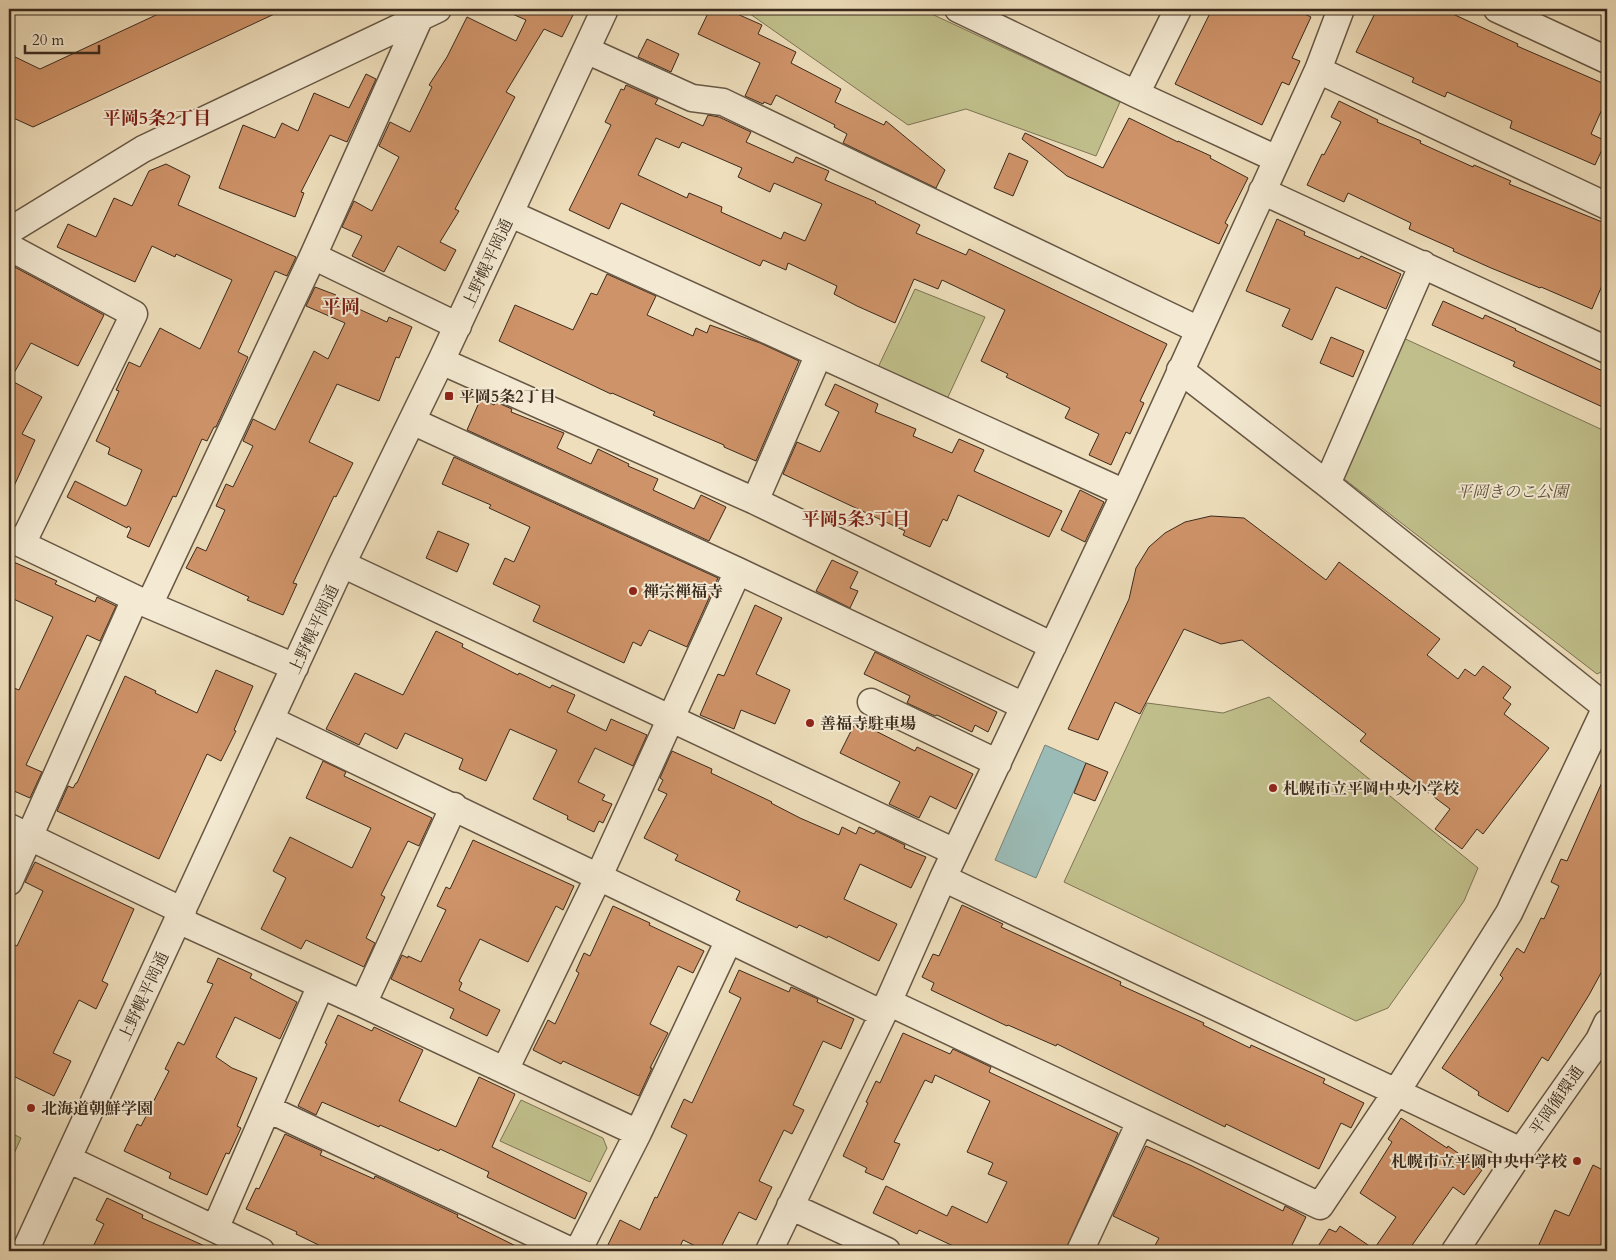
<svg xmlns="http://www.w3.org/2000/svg" width="1616" height="1260" font-family="Cardo,'Noto Serif JP',serif">
  <style>
    .green { fill: #c0bf8b; stroke: #7d7454 }
    .water { fill: #9bbbb6; stroke: #748179 }
    .building { fill: #cf9369; stroke: #3a2a1d; fill-rule: evenodd }
    .lines { fill: none; stroke-linecap: round; stroke-linejoin: round }
    .minor-casing { stroke: #675744; stroke-width: 29 }
    .minor { stroke: #f4ead3; stroke-width: 26 }
    .poi-dot { fill: #8f2418; stroke: #f4ead3; stroke-width: 2 }
    .labels { text-anchor: middle; stroke-width: 4; stroke-linejoin: round; paint-order: stroke }
    .street-label { font-size: 16px; fill: #3a2a1d; stroke: #f4ead3 }
    .poi-label { font-size: 16px; font-weight: bold; fill: #3a2a1d; stroke: #f4ead3; text-anchor: start }
    .park-label { font-size: 16px; font-style: italic; fill: #5c4f38; stroke: #f4ead3 }
    .neighbourhood-label { font-size: 18px; font-weight: bold; fill: #7a1f14; stroke: #f4ead3 }
    .quarter-label { font-size: 19px; font-weight: bold; fill: #7a1f14; stroke: #f4ead3 }
  </style>
  <rect width="100%" height="100%" fill="#eedebb"/>
  <filter id="stains"><feTurbulence type="fractalNoise" baseFrequency=".004" numOctaves="4"/><feColorMatrix values="0 0 0 0 .2 0 0 0 0 .09 0 0 0 0 .02 0 0 0 .5 -.17"/></filter>
  <radialGradient id="worn" r=".72"><stop offset=".6" stop-color="#630" stop-opacity="0"/><stop offset="1" stop-color="#630" stop-opacity=".3"/></radialGradient>
  <path class="green" d="M743,9H921L1120,102L1096,156L966,109L908,125Z
    M915,289L985,317L942,410L873,378Z
    M1399,336L1607,432V669L1597,674L1343,478Z
    M1269,697L1478,868L1464,901L1388,1008L1356,1021L1064,882L1147,703L1223,713Z
    M521,1100L603,1138L607,1148L590,1182L500,1141Z
    M9,1132L21,1138L9,1165Z"/>
  <path class="water" d="M1045,745L1086,763L1036,878L995,860Z"/>
  <path class="building" d="M169,9H285L33,127L9,116V54L40,69Z
    M501,9H576L562,37L544,29L506,92L515,97L455,209L459,211L440,242L456,250L445,271L398,246L384,272L352,256L362,236L342,227L354,201L372,211L399,157L379,146L390,122L410,132L432,87L429,85L447,57L467,17L516,41L526,20Z
    M710,9H726L762,25L758,34L796,52L791,63L841,89L835,102L884,125L886,121L945,170L936,188L843,143L847,134L834,127L835,125L776,95L771,105L764,102L763,104L745,96L760,63L698,34Z
    M1212,9H1294L1311,17L1292,58L1300,61L1289,85L1282,82L1262,125L1175,84Z
    M1377,9H1442L1518,44L1517,46L1607,85V98L1591,134L1606,141L1595,165L1510,128L1512,121L1447,92L1445,97L1412,82L1414,78L1356,52Z
    M647,39L679,54L671,72L638,57Z
    M366,74L376,79L347,142L330,135L301,192L304,193L295,217L219,188L243,125L275,138L282,123L298,131L314,93L349,108Z
    M626,85L658,99L655,104L703,126L708,115L719,117L751,132L746,142L793,163L796,157L829,171L825,180L876,202L875,203L920,225L916,233L966,255L969,249L1167,344L1140,401L1144,403L1130,434L1126,432L1111,465L1089,455L1099,434L1065,418L1070,408L1006,377L1008,374L981,361L1005,310L942,280L938,289L914,279L895,323L857,306L834,294L837,286L788,263L786,270L763,260L760,266L621,203L609,229L569,210L611,125L605,122L621,89L624,90ZM656,138L679,148L682,142L742,168L738,177L770,192L774,183L822,204L805,241L784,232L781,239L721,212L722,207L689,193L687,198L638,175Z
    M1339,101L1378,120L1377,122L1421,141L1420,143L1473,167L1474,165L1511,181L1509,184L1607,224V274L1592,309L1541,287L1540,288L1491,268L1453,251L1454,249L1409,229L1411,223L1348,193L1344,202L1307,185L1322,154L1324,155L1341,122L1331,117Z
    M1129,118L1178,142V141L1211,156L1210,158L1248,178L1225,223L1228,225L1219,244L1067,176L1022,139L1025,133L1103,168Z
    M1009,153L1028,161L1013,196L994,188Z
    M166,164L190,176L178,205L296,257L287,276L275,271L238,352L248,357L233,390L216,427H214L207,441L202,439L176,497L173,496L149,547L127,537L131,528L128,526L127,528L67,497L75,481L125,506L127,505L142,470L108,454L110,448L96,441L119,391L116,390L129,362L140,367L160,328L200,349L232,280L176,254L175,257L152,246L135,282L57,247L68,224L96,237L114,198L132,206L149,171Z
    M1277,219L1305,232L1304,235L1359,259L1361,256L1401,274L1386,309L1336,287L1312,340L1282,326L1290,309L1246,291Z
    M9,264L104,315L78,366L31,343L10,380L42,397L22,434L35,440L9,497Z
    M607,274L656,296L647,315L693,336L696,328L707,333L710,325L760,343L799,361L756,461L724,447V445L653,415L655,412L612,393L611,394L499,341L515,305L573,330L591,293L597,295Z
    M315,287L336,295L335,298L387,322L389,317L412,327L399,358L396,357L379,401L337,384L309,442L353,463L336,497L334,496L293,583L297,584L283,615L247,600L249,597L186,568L197,547L206,551L225,510L216,506L226,484L233,487L253,446L243,441L253,419L275,430L314,351L328,359L345,323L306,306Z
    M1443,301L1483,319L1485,315L1516,329L1515,330L1607,373V409L1513,366L1515,362L1432,325Z
    M1331,337L1364,351L1353,377L1320,363Z
    M835,384L878,404L875,412L916,429L913,436L952,453L959,439L984,450L974,471L1062,511L1049,537L958,495L947,521L943,519L930,547L903,535L905,531L783,474L797,442L820,452L839,412L825,405Z
    M481,398L494,405L496,402L512,409L511,412L564,433L557,448L591,464L598,449L629,464L628,466L658,479L653,490L694,509L701,495L726,507L709,541L467,430Z
    M454,457L718,578L687,647L649,630L641,646L633,642L624,663L533,621L540,606L493,584L505,558L514,562L530,527L489,508L491,505L442,484Z
    M1080,490L1104,502L1085,542L1061,530Z
    M1211,516L1244,518L1326,580L1339,562L1440,639L1427,655L1458,679L1465,669L1475,676L1483,666L1511,687L1503,698L1511,704L1504,714L1549,748L1483,834L1477,829L1462,849L1435,829L1450,809L1360,741L1366,734L1242,640L1221,644L1184,629L1140,714L1115,702L1098,740L1068,729L1129,599L1136,568L1149,547L1165,533L1185,522Z
    M438,531L469,544L457,572L426,558Z
    M9,560L57,581L55,584L95,602L97,597L116,606L100,641L87,635L26,765L42,772L30,798L14,791L9,802V686L19,690L53,617L9,597Z
    M832,560L858,572L850,588L858,591L850,608L816,591Z
    M755,605L782,618L756,674L790,690L775,724L741,710L734,729L700,715L718,674L724,676Z
    M436,631L463,644L462,647L518,675L519,673L550,688L552,685L575,695L567,712L606,731L611,719L647,735L633,766L595,748L578,782L605,795L602,800L612,804L603,823L599,821L594,832L567,819L568,816L533,799L557,750L510,729L486,781L459,769L463,759L405,733L397,749L365,733L359,745L326,729L355,673L403,695Z
    M875,652L997,712L988,732L975,725L972,732L937,715L935,716L907,703L910,696L864,674Z
    M216,670L253,686L234,730L236,731L221,761L207,754L159,859L57,811L68,786L73,788L76,783H77L125,676L156,691L155,693L197,713Z
    M856,721L915,751L917,747L973,774L956,809L930,796L919,818L889,804L900,782L840,753Z
    M672,751L712,769L711,773L772,802L771,803L800,818L839,835L842,827L856,834L859,827L874,834L876,831L905,845L904,848L926,857L911,888L860,864L844,899L897,924L879,961L828,936L827,938L799,925L797,928L736,900L740,891L675,860L678,855L644,838L667,794L658,790L663,780L660,778Z
    M323,761L346,772L344,776L432,818L419,846L408,841L381,895L385,897L366,938L375,943L364,967L306,940L301,949L261,929L286,878L273,871L290,837L352,868L371,828L306,798Z
    M1086,763L1108,772L1095,801L1074,793Z
    M1607,771V962L1589,995L1548,1061L1542,1057L1508,1112L1478,1095L1479,1092L1442,1068L1503,978L1500,975L1517,948L1524,953L1541,918L1544,919L1559,886L1551,882L1561,859L1567,861Z
    M473,840L574,886L563,910L556,906L528,962L480,939L459,981L462,983L459,990L500,1010L487,1036L450,1018L454,1009L391,979L402,955L408,958V956L421,962L446,910L437,906L446,887L450,889Z
    M35,862L134,909L102,981L108,984L96,1009L79,1000L53,1053L71,1061L54,1096L9,1074V942L17,946L43,891L25,882Z
    M962,905L1003,924L1001,927L1121,982L1120,985L1204,1023L1203,1025L1250,1048L1251,1045L1325,1079L1323,1083L1364,1103L1351,1128L1341,1123L1319,1169L1226,1124L1225,1127L1057,1044L1056,1046L1008,1025L1007,1026L931,990L934,983L922,977L933,954L939,956Z
    M613,906L650,923L649,925L704,951L693,973L678,966L650,1024L668,1033L650,1068H652L639,1096L563,1061L561,1064L533,1050L548,1020L555,1024L579,973L576,971L584,953L590,956Z
    M218,958L252,974L250,978L297,1002L280,1039L235,1017L216,1057L232,1068L257,1078L237,1126L241,1128L229,1154L226,1153L207,1195L169,1178L171,1173L124,1151L137,1124L141,1126L169,1071L165,1069L178,1042L184,1045L213,984L207,982Z
    M739,970L789,992L791,987L818,999L817,1002L854,1019L841,1049L823,1041L793,1105L804,1110L792,1134L784,1130L759,1181L772,1187L756,1220L739,1212L719,1251H706L683,1240L679,1249L683,1251H605L620,1220L640,1230L655,1197L657,1198L687,1135L671,1127L684,1099L692,1103L741,998L729,992Z
    M338,1015L372,1031L374,1027L423,1050L399,1101L456,1127L479,1077L515,1094L492,1147L587,1193L575,1219L487,1177L489,1172L440,1149L439,1151L380,1125L379,1127L322,1102L316,1115L298,1106L327,1044L325,1043Z
    M903,1033L950,1054L953,1049L991,1067L989,1072L1118,1133L1065,1251H964L919,1230L917,1234L873,1213L886,1186L947,1216L952,1206L987,1223L1007,1182L988,1174L993,1163L967,1152L990,1101L935,1075L932,1083L925,1080L894,1142L900,1144L883,1180L865,1172L867,1168L843,1156L868,1103L866,1102L876,1081L880,1083Z
    M1401,1118L1447,1148L1448,1146L1482,1170L1464,1195L1453,1187L1408,1251H1315L1329,1229L1336,1232L1340,1226L1374,1249L1396,1217L1360,1193L1392,1142L1388,1139Z
    M285,1134L322,1151L320,1155L374,1179L375,1176L458,1215L457,1217L526,1251H331L296,1234L297,1232L246,1209L256,1188L259,1189Z
    M1146,1146L1192,1166L1283,1211L1285,1206L1306,1217L1289,1251H1152L1159,1238L1113,1216Z
    M1593,1165L1607,1172V1251H1536L1555,1210L1569,1216Z
    M107,1198L143,1215L142,1218L216,1251H91L104,1224L96,1220Z"/>
  <g class="lines">
    <defs>
      <path id="minor" d="M958,9L1136,94L1277,159
        M1497,9L1607,60
        M586,50L692,98L723,102L1199,330
        M1318,70L1607,206
        M1136,94L1178,9
        M1262,191L1607,350
        M511,214L1125,493
        M9,231L143,149L438,9
        M9,247L134,314L22,544
        M313,256L458,326
        M441,361L755,501L1053,646
        M1180,370L1327,484L1607,708
        M412,421L738,571L1024,706
        M1327,484L1423,264
        M755,501L819,354
        M9,538L149,605L295,667
        M342,564L955,852
        M149,605L313,256L420,17
        M871,702L998,763
        M271,720C475,816 679,916 883,1014
        M9,827L183,911
        M943,878L1521,1151
        M9,882L135,599
        M178,920L363,1004L638,1133
        M888,1002L1320,1206L1397,1091L1509,913L1607,705
        M363,1004L454,806
        M505,1070L598,878L738,571
        M268,1109L571,1251
        M68,1159L261,1251
        M790,1206L887,1251
        M215,1229L321,985
        M25,1251L342,564L441,361L605,9
        M578,1251L638,1133L729,940
        M769,1251L883,1014L943,878L1125,493L1318,70L1341,9
        M1080,1251L1140,1122
        M1455,1251L1521,1151L1599,1040L1607,1023"/>
    </defs>
    <use href="#minor" class="minor-casing"/>
    <use href="#minor" class="minor"/>
  </g>
  <g class="poi-dot">
    <rect x="444" y="391" width="10" height="10" rx="2.5"/>
    <circle cx="633" cy="591" r="5"/>
    <circle cx="810" cy="723" r="5"/>
    <circle cx="1273" cy="788" r="5"/>
    <circle cx="31" cy="1108" r="5"/>
    <circle cx="1577" cy="1161" r="5"/>
  </g>
  <g class="labels">
    <g class="street-label">
      <text transform="translate(487 263) rotate(-65)" y="6">上野幌平岡通</text>
      <text transform="translate(313 629) rotate(-65)" y="6">上野幌平岡通</text>
      <text transform="translate(143 996) rotate(-65)" y="6">上野幌平岡通</text>
      <text transform="translate(1556 1100) rotate(-55)" y="6">平岡循環通</text>
    </g>
    <g class="poi-label">
      <text x="459" y="402">平岡5条2丁目</text>
      <text x="643" y="597">禅宗禅福寺</text>
      <text x="820" y="729">善福寺駐車場</text>
      <text x="1283" y="794">札幌市立平岡中央小学校</text>
      <text x="41" y="1114">北海道朝鮮学園</text>
      <text x="1567" y="1167" text-anchor="end">札幌市立平岡中央中学校</text>
    </g>
    <g class="park-label">
      <text x="1512" y="497">平岡きのこ公園</text>
    </g>
    <g class="neighbourhood-label">
      <text x="157" y="124">平岡5条2丁目</text>
      <text x="856" y="525">平岡5条3丁目</text>
    </g>
    <g class="quarter-label">
      <text x="341" y="313">平岡</text>
    </g>
  </g>
  <rect width="1616" height="1260" fill="none" stroke="#eedebb" stroke-width="30"/>
  <rect x="10" y="10" width="1596" height="1240" fill="none" stroke="#3a2a1d" stroke-width="2.5"/>
  <rect x="15" y="15" width="1586" height="1230" fill="none" stroke="#3a2a1d"/>
  <path d="M25 45v8h74v-8" fill="none" stroke="#3a2a1d" stroke-width="2.5"/>
  <text x="32" y="45" font-size="15" fill="#3a2a1d" stroke="#f4ead3" stroke-width="4" paint-order="stroke">20 m</text>
  <rect width="100%" height="100%" filter="url(#stains)"/>
  <rect width="100%" height="100%" fill="url(#worn)"/>
</svg>
